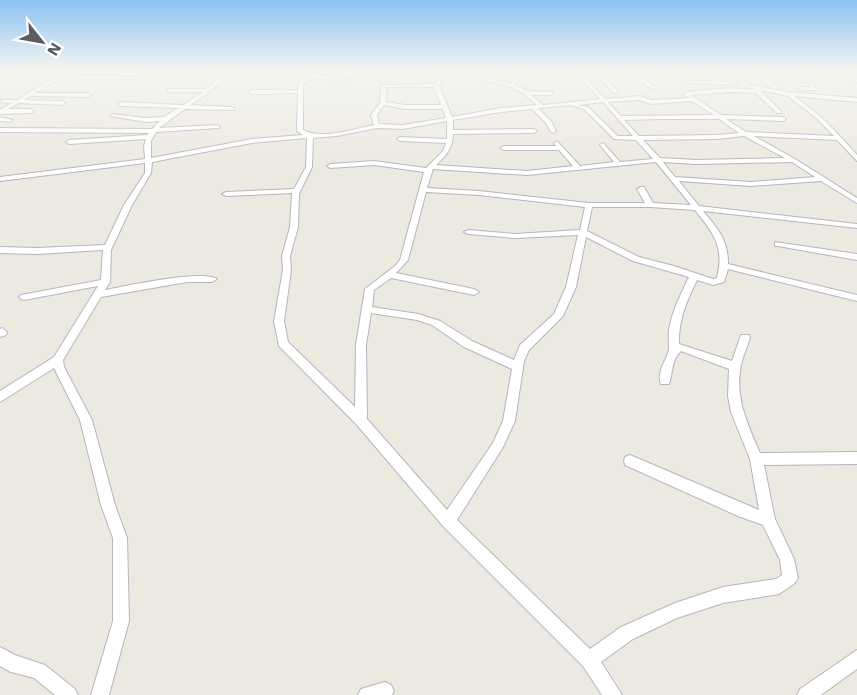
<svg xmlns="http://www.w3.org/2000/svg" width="857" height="695" font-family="'Work Sans',sans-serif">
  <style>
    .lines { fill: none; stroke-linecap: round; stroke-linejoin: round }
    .minor-casing { stroke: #b3b6bb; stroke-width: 2 }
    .minor { fill: #fff; fill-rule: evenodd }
  </style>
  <rect width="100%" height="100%" fill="#ece9e0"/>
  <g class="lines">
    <defs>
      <path id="minor" d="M228,70H232L229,73L264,72L266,73L227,76L208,93L190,105L232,107L234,108V110L185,109L159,128L217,125L220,127L219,128L156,132L151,141V158L252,139L303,135L297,131L298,93L251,94L248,92L251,90H298L299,82L323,70H328L318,76L353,80L351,81L314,78L303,84V130C323,140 353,129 374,125L371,115L380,103L381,85L435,84L446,70H450L448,73L487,78L511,84L522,70H526L515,85L528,91L553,92L551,95H531L543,105L600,99L574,70H578L605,99L640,96L651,100L688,98L683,94L686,92L729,88L754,90L748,88L750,85L788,92L857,98V102L794,96C818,112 838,133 857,155V161L837,140L754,136L795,159L857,198V203L821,181L751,186L679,181L699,206L857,224V228L703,211C718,229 728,239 728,264L857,295V301L728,269L724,282L713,285L697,280C687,300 678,321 679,344L732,361L741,335H749L750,338C747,347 743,356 741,365C734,397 748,425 760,453L857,452V464L764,465L775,519L794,559L798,578L795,583L779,594L723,603L677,618L633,639L601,662L622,695H602L583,666L443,526L357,425L279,346L274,321L283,270L282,256L290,227L292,193L226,196L222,194L226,192L294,189L306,167L307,138L252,143L152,162L151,173L132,205L111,250L110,282L105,290C125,286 203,269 217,279L212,282H187L101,297L63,360L64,367L92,420L115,505L127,538L129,621L109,695H91L113,621V538L101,505L80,420L54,368L0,402V391L54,357L98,286L24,300L21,299L19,297L21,295L101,280L103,250L37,254L0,253V247L37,248L105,245L124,205L145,173V163L0,181V177L145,159L144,146L146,139L69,144L66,142L69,140L147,135L149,133L0,132V128L152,129L160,121L146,122L110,116L113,114L146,118L164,117L178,108L121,106L118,104L121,102L183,105L203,92H169L167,89H206ZM446,75L487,81L505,85L523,93L537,105L501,108L452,117L439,85ZM386,87H434L441,105H405L386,102ZM760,90L788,96L816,118L834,136L746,132L726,119L783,121L786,119L783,117L721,115L691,95L729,92L756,93L777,113H781V111ZM639,100L651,104L692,101L714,115L621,116L608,102ZM603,102L633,136H618L588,107L578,105ZM384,105L405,109H443L446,118L403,125L379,124L377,115ZM571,105L584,109L614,139L636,140L653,159L620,162L603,143L600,145L614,162L580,166L557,141L554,143L556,146H503L500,148L503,150H559L573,166L527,171L436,165C446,156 453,148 453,134L534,133L537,131L534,129L453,130V120L501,112L532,109L546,123L550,131L553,133L556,131L551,121L538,108ZM662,119H719L739,133L717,135L639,136L624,120ZM447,121V139L400,137L397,139L400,141L446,143L443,151L426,168L374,161L330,164L327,166L330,168L374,165L424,172L400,260L395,266L365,289L356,345L355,407L288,342L284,321L291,270L290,256L298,227L299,194L312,167L313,138L337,136L377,128L403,129ZM744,136L785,158L696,160L660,158L643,140L717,139ZM656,162L691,205L653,203L644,187H641L637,189L645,203H589L479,191L427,188L433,169L527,175ZM663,162L696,164L792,162L815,177L751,182L675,177ZM426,192L479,195L585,207L580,230L515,234L468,230L464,232L468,234L515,238L578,235L566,287L554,314L520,345L514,360L472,341L440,321L418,314L372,307L374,290L391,278L474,295L479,292L474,289L396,273L408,260ZM592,207H650L695,210C713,233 725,246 717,278L713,279L674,266L639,257L587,231ZM586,237L633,261L689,277C681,294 672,311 669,330C668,336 669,342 669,349C667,361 656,371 661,384H669C673,373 671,360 681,351L729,369L728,396L731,412L750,459L759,510L630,455L625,457L624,461L625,465L738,516L763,525L780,560L782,575L776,579L723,587L675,603L621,627L590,649L457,520L503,447L515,421L524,361L529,350L563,316L576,287ZM371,313L417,320L432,325L464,347L512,369L503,421L493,443L447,510L367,419L366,345Z
        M591,70H631L657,88L652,89L627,72L599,73L619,92L614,93Z
        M667,70H672L691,81H713L697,70H701L720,81L737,84L735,85L690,83Z
        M751,70H755L778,87V89H774L751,72Z
        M800,70H804L816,90H799L801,87H811Z
        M843,70H847L857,79V83Z
        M16,74L135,77L137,78L135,79L60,78L35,93H88L91,95L88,97L30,96L24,100L62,101L65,103L62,105L19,103L8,109H31L34,111L31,113L0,114V110L12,103L1,102V100H17L54,78L18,76Z
        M0,117L13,120L10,122L0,121Z
        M775,242L857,254V260L778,246H775Z
        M2,328L7,332L6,335L0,337V329Z
        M0,647L15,655L45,665L75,689L78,695H55L34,678L11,672L0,666Z
        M857,650V669L821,695H797L800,689Z
        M385,682L391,685L394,691L392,695H358L361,689Z"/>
    </defs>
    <use href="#minor" class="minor-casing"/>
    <use href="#minor" class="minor"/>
  </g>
  <linearGradient id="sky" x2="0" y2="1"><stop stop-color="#8ac2f1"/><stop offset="0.42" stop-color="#f6f5f1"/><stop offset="1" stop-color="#f6f5f1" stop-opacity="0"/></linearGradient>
  <rect width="857" height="167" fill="url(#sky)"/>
  <g transform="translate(42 42) rotate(121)" stroke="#ffffff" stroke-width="4.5" paint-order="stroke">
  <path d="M0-4.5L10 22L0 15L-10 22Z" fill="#595c61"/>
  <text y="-9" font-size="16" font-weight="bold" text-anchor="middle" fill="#595c61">N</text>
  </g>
</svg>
